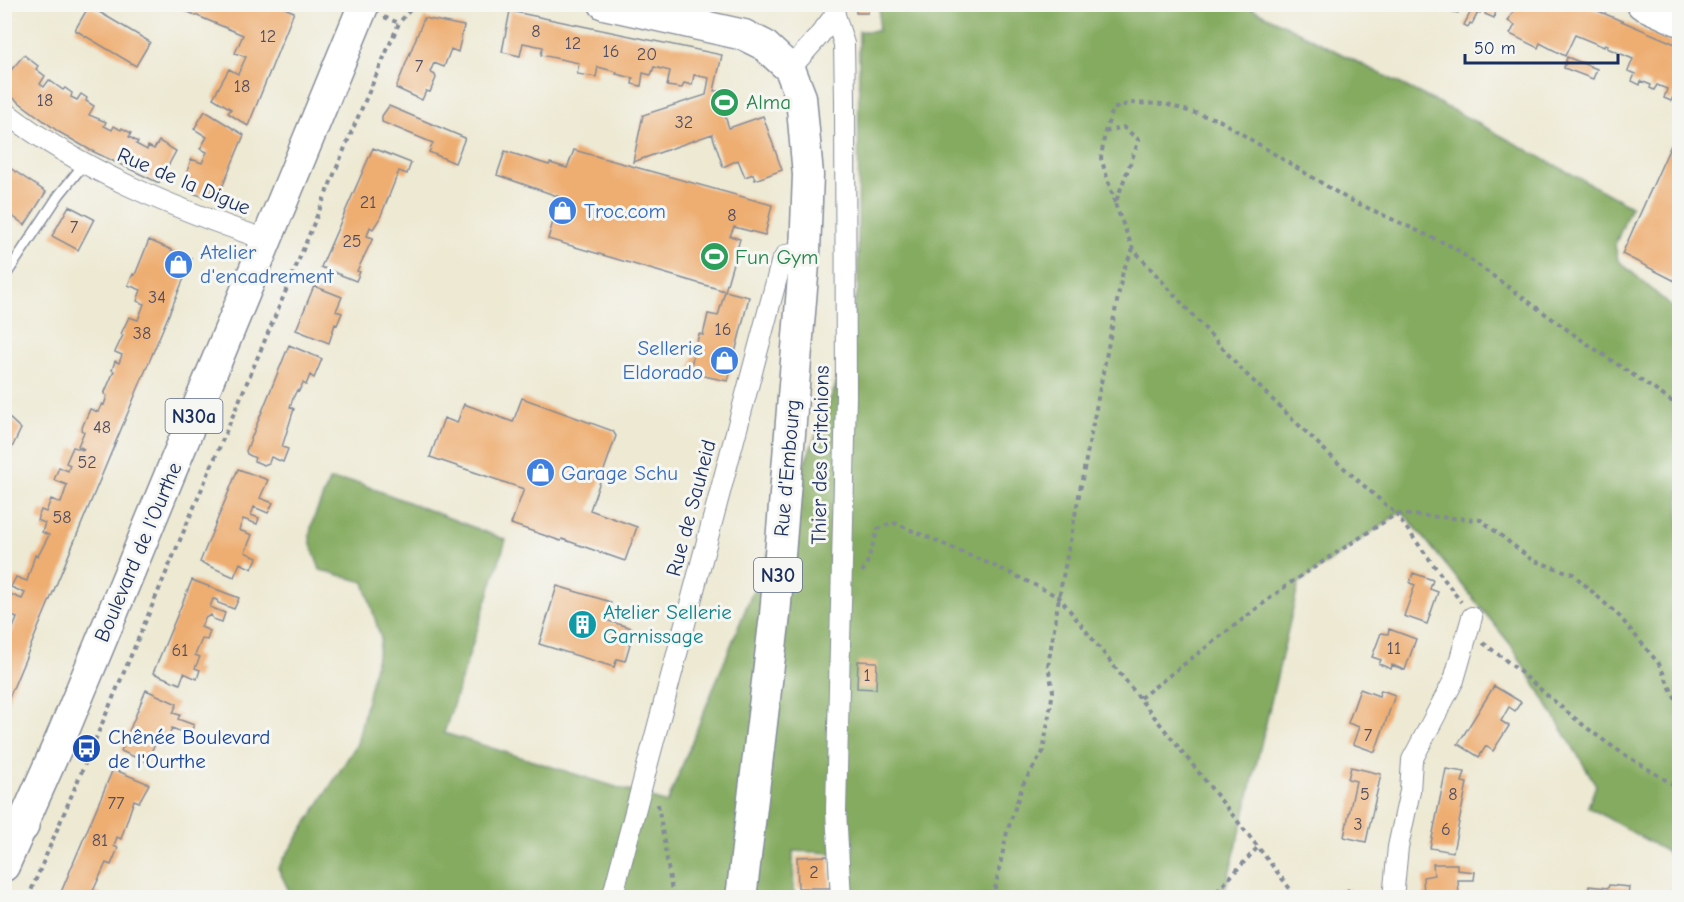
<svg xmlns="http://www.w3.org/2000/svg" width="1684" height="902" font-family="'Comic Neue',sans-serif">
  <style>
    .forest { fill: #85ab61; stroke: #506d60; stroke-width: 1.5 }
    .building { fill: #eead71 }
    .lines { fill: none; stroke-linecap: round; stroke-linejoin: round }
    .lane-casing { stroke: #848c98; stroke-width: 12 }
    .street-casing { stroke: #848c98; stroke-width: 22 }
    .primary-casing { stroke: #848c98; stroke-width: 33 }
    .highway-casing { stroke: #848c98; stroke-width: 36 }
    .path { stroke: #848c98; stroke-width: 4; stroke-dasharray: 4.5 4.5; stroke-linecap: butt }
    .lane { stroke: #fff; stroke-width: 9 }
    .street { stroke: #fff; stroke-width: 20 }
    .primary { stroke: #fff; stroke-width: 30 }
    .highway { stroke: #fff; stroke-width: 33 }
    .labels { text-anchor: middle; stroke-width: 6; stroke-linejoin: round; paint-order: stroke }
    .number-label { font-size: 18px; fill: #504e63 }
    .shield { fill: #f6f6f2; stroke: #5d6b8a; stroke-width: 1.5 }
    .shield-label { font-size: 20px; font-weight: bold; fill: #1b2f5e }
    .leisure-label { font-size: 21px; fill: #27864d; stroke: #f6f6f2; text-anchor: start }
    .street-label { font-size: 21px; fill: #1b2f5e; stroke: #f6f6f2 }
    .shop-label { font-size: 21px; fill: #366cbe; stroke: #f6f6f2; text-anchor: start }
    .culture-label { font-size: 21px; fill: #0d838f; stroke: #f6f6f2; text-anchor: start }
    .transit-label { font-size: 21px; fill: #164399; stroke: #f6f6f2; text-anchor: start }
  </style>
  <rect width="100%" height="100%" fill="#f6f6f2"/>
  <filter id="ink" filterUnits="userSpaceOnUse"><feTurbulence type="fractalNoise" baseFrequency=".0167" numOctaves="2"/><feDisplacementMap in="SourceGraphic" scale="12" xChannelSelector="R" yChannelSelector="G"/><feConvolveMatrix kernelMatrix="1 2 1 2 8 2 1 2 1" color-interpolation-filters="sRGB"/></filter>
  <filter id="wash" filterUnits="userSpaceOnUse"><feTurbulence type="fractalNoise" baseFrequency=".008" numOctaves="4" result="noise"/><feDisplacementMap in="SourceGraphic" scale="24" xChannelSelector="R" yChannelSelector="G"/><feGaussianBlur stdDeviation="1.35" result="paint"/><feColorMatrix in="noise" values="0 0 0 0 0 0 0 0 0 0 0 0 0 0 0 0 0 1.4 0 .05"/><feComposite in="paint" operator="in"/></filter>
  <g filter="url(#wash)">
    <rect width="100%" height="100%" fill="#ede9d3"/>
    <path class="forest" d="M880,5H1245L1470,119L1631,206L1615,245L1618,260L1679,313V859L1588,807L1596,785L1511,645L1402,511L1299,583L1242,825L1223,897H851L850,854L793,851L794,898L292,897L278,868L357,744L381,639L364,582L320,570C317,560 311,548 310,538C309,521 325,496 329,480L356,482L506,540L444,733L667,803L835,388L858,290L859,31H878Z"/>
    <g id="blocks">
      <path class="building" d="M169,4H275L294,12L248,126L228,113L231,109L213,98L229,69L238,74L246,57L235,53L243,35Z
        M856,4H868V13H856Z
        M1456,4H1461L1458,13L1453,12Z
        M1469,4H1484L1480,13L1478,12L1472,24L1470,23L1468,27L1464,25L1472,9Z
        M1489,4H1498L1494,18L1485,14Z
        M1502,4H1582L1680,46V93L1676,91L1671,101L1664,98L1667,89L1657,85L1654,90L1650,88L1651,85L1641,81L1640,85L1632,81L1635,74L1628,71L1633,59L1607,48L1608,45L1605,44L1604,47L1575,35L1565,56L1540,43L1538,48L1510,34L1515,25L1508,21L1516,6L1512,5L1510,8Z
        M89,6L150,42L136,66L75,30Z
        M510,11L722,55L714,91H728L735,110L725,116L729,128L763,116L782,170L755,180L753,174L745,177L738,160L723,167L712,134L633,162L643,115L706,95L709,78L694,75L692,85L684,83L682,88L667,86L670,71L654,67L651,75L643,73L641,86L632,84L633,78L616,74L617,72L598,67L596,77L577,74L579,63L541,55L543,47L523,43L520,56L502,52Z
        M424,18L464,26L458,52L451,49L444,67L434,63L430,72L435,75L436,78L430,92L426,91L422,100L396,88Z
        M24,55L38,66L36,69L45,76L40,84L44,87L49,80L63,90L65,88L72,93L71,97L77,100L81,94L87,98L86,101L94,106L89,115L106,122L104,126L112,130L114,126L121,130L122,128L131,133L129,137L138,142L136,144L147,150L148,146L154,149L159,141L176,151L159,183L90,150L59,132L4,91V63L12,69Z
        M1567,57L1597,69L1593,79L1564,68Z
        M389,106L465,138L455,163L429,152L433,143L382,122V116Z
        M205,111L244,135L218,197L206,192L204,197L190,192L192,188L187,191L182,189L191,159L202,163L207,152L200,149L207,137L194,129Z
        M1671,145L1680,149V288L1676,285L1677,282L1622,254Z
        M373,148L411,163L407,174L399,171L380,218L373,229L370,227L367,236L373,238L357,271L360,272L356,281L321,267Z
        M574,150L772,205L765,235L734,227L730,236L740,239L725,291L548,239L560,197L497,175L505,151L549,165L550,163L567,168Z
        M4,164L46,192L25,225L5,211L10,203L4,199Z
        M69,206L94,219L78,250L52,236Z
        M149,240L192,259L4,710V634L10,636L17,618L4,613V601L7,593L22,599L25,593L11,587L16,577L27,581L35,555L38,556L49,535L42,532L45,523L37,520L41,510L46,512L51,499L61,503L67,485L54,480L59,467L68,471L70,465L66,463L73,447L83,450L84,449L78,446L84,432L81,430L90,409L98,412L102,404L104,405L107,396L104,394L114,371L112,370L115,361L119,363L122,355L115,352L123,335L121,334L129,317L138,320L144,304L137,301L141,290L128,285L133,274L135,275Z
        M314,286L342,297L336,311L342,313L337,325L335,324L329,343L296,330Z
        M725,291L749,297L728,381L689,373L699,334L703,335L708,314L718,316Z
        M289,345L322,359L314,378L310,375L306,385L303,383L299,391L297,390L294,396L290,407L294,409L282,447L288,449L283,462L271,457L269,463L264,465L254,461L255,458L247,454L246,451Z
        M522,398L613,431L616,436L590,510L637,527L625,561L562,539L561,541L511,524L524,489L430,457L444,418L457,423L464,404L513,422Z
        M4,413L21,429L4,464Z
        M238,469L268,480L260,498L273,503L268,513L254,507L251,515L259,518L257,524L243,519L239,530L252,535L245,552L257,558L252,569L240,563L234,577L200,562Z
        M1413,573L1433,580L1430,589L1438,592L1427,624L1404,616L1415,585L1410,583Z
        M192,580L239,598L234,609L218,603L217,600L213,599L210,607L225,613L222,622L213,619L211,615L205,618L201,627L210,631L207,640L202,639L195,655L200,657L195,668L200,670L197,679L184,673L180,684L153,673Z
        M557,586L611,602L605,620L632,628L627,643L630,644L625,661L617,659L614,667L539,644Z
        M1389,629L1416,639L1405,670L1392,665L1391,669L1379,664L1381,660L1372,657L1381,633L1388,634Z
        M858,661L877,662L876,689L857,688Z
        M1494,686L1521,702L1515,711L1509,707L1501,721L1509,726L1493,751L1486,746L1479,757L1458,744Z
        M1360,689L1379,696L1381,690L1395,695L1375,752L1353,744L1359,727L1348,723Z
        M146,690L177,704L173,713L180,715L178,719L194,725L189,735L172,728L165,745L156,742L146,762L121,751Z
        M1351,767L1381,774L1366,842L1344,837L1356,781L1348,779Z
        M113,769L149,784L139,802L134,800L121,839L117,837L114,846L118,848L111,865L106,863L93,891L108,897H59Z
        M1446,769L1465,772L1462,782L1467,783L1453,852L1430,848Z
        M829,856L830,888H798L797,857Z
        M1433,864H1457V870L1475,872L1474,880H1458L1459,897H1424L1423,877L1434,875Z
        M1609,885L1629,887L1628,897H1588L1589,886L1608,888Z
        M1348,889L1354,897H1336Z
        M1671,892L1680,895V897H1669Z"/>
    </g>
  </g>
  <g filter="url(#ink)">
    <use href="#blocks" fill-opacity="0" stroke="#848c98" stroke-width="1.5"/>
    <g class="lines">
      <defs>
        <path id="lane" d="M4,278L59,195L84,164"/>
        <path id="street" d="M834,4L835,15L844,44L845,99L846,397L836,811L841,898
          M790,69L818,37L835,15
          M4,111C81,171 176,209 267,240
          M612,898L781,263L786,255L805,252
          M1393,898L1398,847L1410,791L1412,760L1454,680L1472,617"/>
        <path id="primary" d="M604,4L744,35L764,45L790,69L801,97L808,175L805,252L775,615L741,898
          M1642,4L1680,21
          M4,866L61,738L364,4"/>
        <path id="highway" d="M4,834L22,826"/>
      </defs>
      <use href="#lane" class="lane-casing"/>
      <use href="#street" class="street-casing"/>
      <use href="#primary" class="primary-casing"/>
      <use href="#highway" class="highway-casing"/>
      <path class="path" d="M384,17L399,23
        M1105,132L1123,127L1139,140L1115,204L1133,249L1244,372L1336,461L1396,514L1481,520L1532,560L1573,574L1620,617L1659,664L1680,709
        M1115,203L1101,158L1105,132L1113,109L1130,103L1165,104L1219,120L1346,198L1453,247L1576,336L1680,407
        M862,572L866,566L878,529L892,522L1004,570L1059,597L1258,847
        M1483,643C1521,670 1554,703 1591,731C1618,752 1650,770 1680,789
        M1140,698L1290,583L1396,514L1461,602
        M658,804L673,898
        M1680,806L1675,849L1680,852
        M28,898L293,274L351,133L399,23L415,4
        M993,898L1007,832L1023,784L1043,752L1053,691L1048,666L1059,597L1123,271L1133,249
        M1211,898L1258,847L1297,898"/>
      <use href="#lane" class="lane"/>
      <use href="#street" class="street"/>
      <use href="#primary" class="primary"/>
      <use href="#highway" class="highway"/>
    </g>
  </g>
  <defs>
    <symbol id="stadium-disc" viewBox="-11 -11 22 22"><circle r="9.5" fill="#2e9e5b" stroke="#f6f6f2"/><path d="M0-5a6.5 5 0 1 0 0 10a6.5 5 0 1 0 0-10ZM-3.5-1.8h7v3.6h-7Z" fill="#fff"/></symbol>
    <symbol id="shop-disc" viewBox="-11 -11 22 22"><circle r="9.5" fill="#3f7fe0" stroke="#f6f6f2"/><path d="M-5-2.5h2.3a2.7 3.5 0 0 1 5.4 0H5L5.5 6h-11ZM-1.5-2.5h3a1.5 2.3 0 0 0-3 0Z" fill="#fff"/></symbol>
    <symbol id="building-disc" viewBox="-11 -11 22 22"><circle r="9.5" fill="#0f9aa8" stroke="#f6f6f2"/><path d="M-4-6H4V6H1V3H-1V6H-4ZM-2.5-4.3h1.7v1.8h-1.7ZM.8-4.3h1.7v1.8H.8ZM-2.5-1h1.7V.8h-1.7ZM.8-1h1.7V.8H.8Z" fill="#fff"/></symbol>
    <symbol id="bus-disc" viewBox="-11 -11 22 22"><circle r="9.5" fill="#1a4fb4" stroke="#f6f6f2"/><path d="M-5-6H5V4H4V6H2V4H-2V6H-4V4H-5ZM-3.5-4V0h7V-4ZM-3.5 1.2v1.5H-2V1.2ZM2 1.2v1.5H3.5V1.2Z" fill="#fff"/></symbol>
  </defs>
  <g fill-rule="evenodd">
    <use href="#stadium-disc" x="708" y="86" width="33" height="33"/>
    <use href="#shop-disc" x="546" y="194" width="33" height="33"/>
    <use href="#stadium-disc" x="698" y="240" width="33" height="33"/>
    <use href="#shop-disc" x="162" y="248" width="33" height="33"/>
    <use href="#shop-disc" x="708" y="344" width="33" height="33"/>
    <use href="#shop-disc" x="524" y="456" width="33" height="33"/>
    <use href="#building-disc" x="566" y="608" width="33" height="33"/>
    <use href="#bus-disc" x="70" y="732" width="33" height="33"/>
  </g>
  <g class="labels">
    <g class="number-label">
      <text x="536" y="37">8</text>
      <text x="268" y="42">12</text>
      <text x="573" y="49">12</text>
      <text x="611" y="57">16</text>
      <text x="647" y="60">20</text>
      <text x="419" y="72">7</text>
      <text x="242" y="92">18</text>
      <text x="45" y="106">18</text>
      <text x="684" y="128">32</text>
      <text x="368" y="208">21</text>
      <text x="732" y="221">8</text>
      <text x="74" y="233">7</text>
      <text x="352" y="247">25</text>
      <text x="157" y="303">34</text>
      <text x="723" y="335">16</text>
      <text x="142" y="339">38</text>
      <text x="102" y="433">48</text>
      <text x="87" y="468">52</text>
      <text x="62" y="523">58</text>
      <text x="1394" y="654">11</text>
      <text x="180" y="656">61</text>
      <text x="867" y="681">1</text>
      <text x="1368" y="741">7</text>
      <text x="1365" y="800">5</text>
      <text x="1453" y="800">8</text>
      <text x="116" y="809">77</text>
      <text x="1358" y="830">3</text>
      <text x="1446" y="835">6</text>
      <text x="100" y="846">81</text>
      <text x="814" y="878">2</text>
    </g>
    <g class="shield">
      <rect x="165.5" y="399" width="57" height="34" rx="4.5"/>
      <rect x="754" y="558" width="48" height="34" rx="4.5"/>
    </g>
    <g class="shield-label">
      <text x="194" y="423">N30a</text>
      <text x="778" y="582">N30</text>
    </g>
    <g class="leisure-label">
      <text x="746" y="109">Alma</text>
      <text x="735" y="264">Fun Gym</text>
    </g>
    <g class="street-label">
      <text transform="translate(184 181) rotate(23)" y="7">Rue de la Digue</text>
      <text transform="translate(820 455) rotate(-89)" y="7">Thier des Critchions</text>
      <text transform="translate(787 468) rotate(-85)" y="7">Rue d'Embourg</text>
      <text transform="translate(691 508) rotate(-75)" y="7">Rue de Sauheid</text>
      <text transform="translate(138 552) rotate(-67)" y="7">Boulevard de l'Ourthe</text>
    </g>
    <g class="shop-label">
      <text x="584" y="218">Troc.com</text>
      <text x="200" y="259">Atelier<tspan x="200" dy="24">d'encadrement</tspan></text>
      <text x="703" y="355" text-anchor="end">Sellerie<tspan x="703" dy="24">Eldorado</tspan></text>
      <text x="561" y="480">Garage Schu</text>
    </g>
    <g class="culture-label">
      <text x="603" y="619">Atelier Sellerie<tspan x="603" dy="24">Garnissage</tspan></text>
    </g>
    <g class="transit-label">
      <text x="108" y="744">Chênée Boulevard<tspan x="108" dy="24">de l'Ourthe</tspan></text>
    </g>
  </g>
  <rect width="1684" height="902" fill="none" stroke="#f6f6f2" stroke-width="24"/>
  <path d="M1465 54v9h153v-9" fill="none" stroke="#1b2f5e" stroke-width="3"/>
  <text x="1474" y="54" font-size="18" fill="#1b2f5e" stroke="#f6f6f2" stroke-width="4.5" paint-order="stroke">50 m</text>
</svg>
